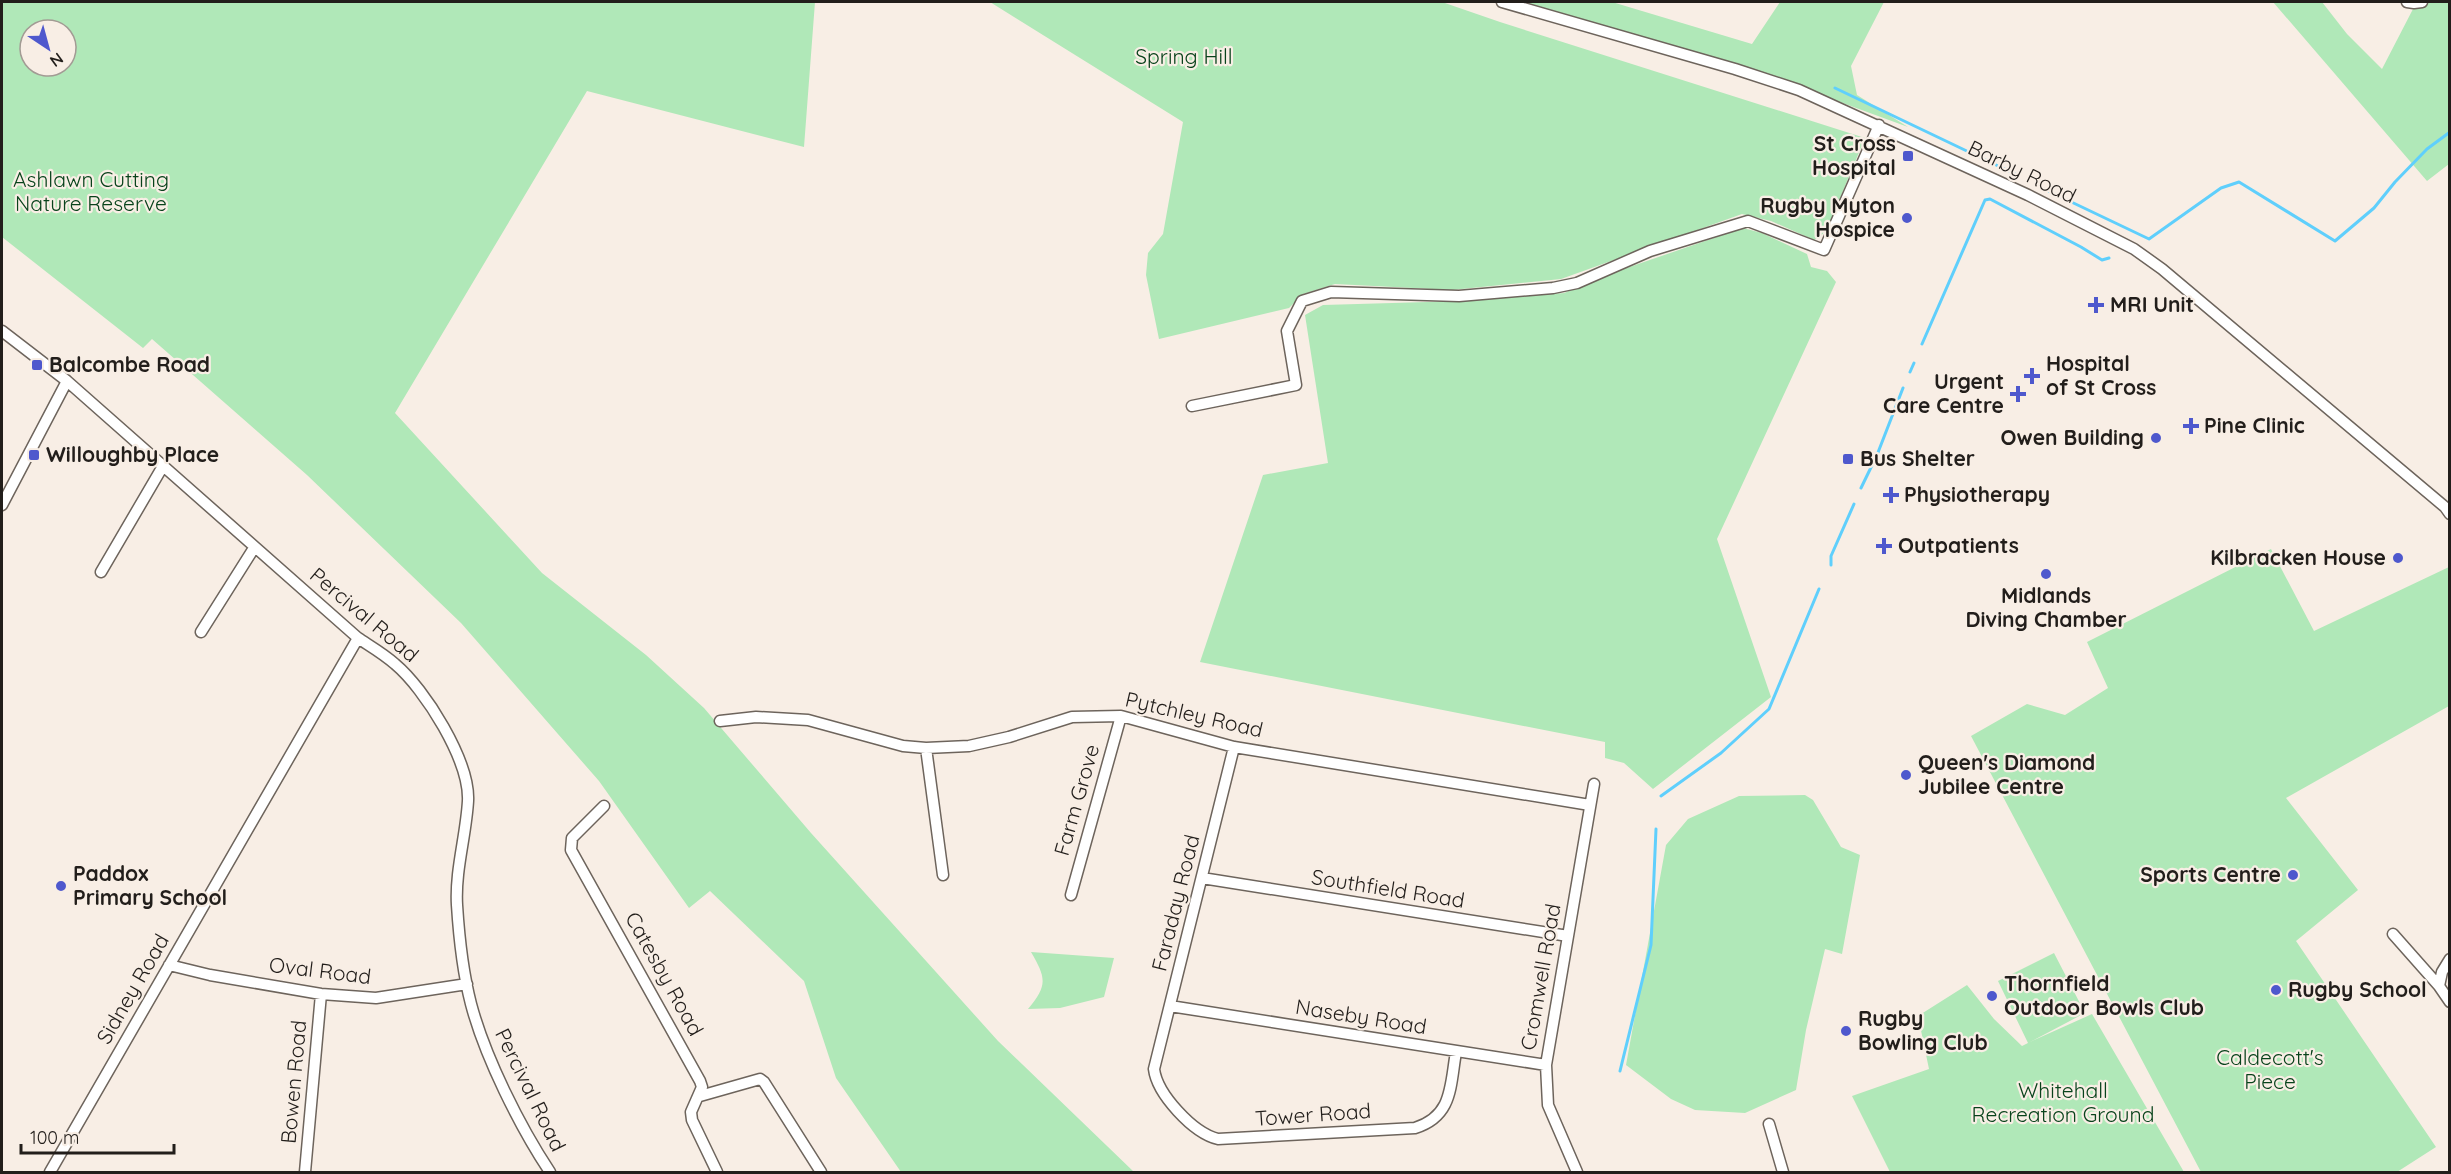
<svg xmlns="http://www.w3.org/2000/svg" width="2451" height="1174" font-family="Quicksand,sans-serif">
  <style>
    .green { fill: #b0e8b8; fill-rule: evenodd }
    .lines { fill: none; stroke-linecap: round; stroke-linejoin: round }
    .stream { stroke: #5fcffc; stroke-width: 3 }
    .minor-casing { stroke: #6d645c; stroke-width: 13 }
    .minor { stroke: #fff; stroke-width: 10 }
    .poi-dot { fill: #4e58cd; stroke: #f8eee5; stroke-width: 2 }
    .labels { text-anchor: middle; stroke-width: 4.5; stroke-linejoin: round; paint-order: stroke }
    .park-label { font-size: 21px; fill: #08431b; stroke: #f8eee5 }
    .poi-label { font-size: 21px; font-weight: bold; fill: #221e1b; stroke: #f8eee5; text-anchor: start }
    .street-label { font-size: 21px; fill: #221e1b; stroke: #f8eee5 }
  </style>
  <rect width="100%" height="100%" fill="#f8eee5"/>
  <path class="green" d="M2,2H815L804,147L587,91L395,413L542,573L646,655L704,708L811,833L998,1041L1134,1172H901L836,1078L804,981L710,891L689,908L599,781L461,623L307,475L152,339L143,348L2,237ZM30,30H66V66H30Z
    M990,2H1442L1500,22L1865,138L1828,227L1821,236L1814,240L1771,221L1742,214L1561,279L1452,290L1335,284L1303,294L1289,308L1159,339L1146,275L1148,253L1163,234L1183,122Z
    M1514,2H1612L1752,44L1780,2H1884L1851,66L1857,95L1908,127L1745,67Z
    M2273,2H2322L2347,34L2382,69L2413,9L2432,2H2449V164L2427,181Z
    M1743,228L1762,233L1807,254L1811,267L1827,271L1836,282L1717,539L1771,697L1653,789L1624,763L1605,758V742L1200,662L1263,475L1328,463L1305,315L1323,305L1462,301L1564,293L1609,274Z
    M2271,549L2314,631L2449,567V706L2286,798L2358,890L2296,941L2436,1147L2397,1172H2201L1971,736L2027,704L2065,715L2108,688L2087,642Z
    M1805,795L1813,800L1841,847L1860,855L1842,954L1825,949L1806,1030L1796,1090L1745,1113L1695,1110L1671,1099L1626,1065L1666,845L1688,819L1739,796Z
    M1031,952L1114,958L1104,997L1060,1008L1028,1009C1048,985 1046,978 1031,952Z
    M2054,953L2085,1013L2030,1042L2092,1014L2184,1172H1890L1852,1096L1929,1069L1918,1016L1967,985L1994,1019L2022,1046L2028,1043L1998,981Z"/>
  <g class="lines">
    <path class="stream" d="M1835,88L2017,175
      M2042,188L2149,239L2221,188L2239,182L2335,241L2374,208L2395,182L2427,149L2450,132
      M1922,344L1985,200L1990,199L2081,247L2102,260L2109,258
      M1910,372L1914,363
      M1861,488L1877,455L1903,388
      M1831,565V556L1854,504
      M1661,796L1721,753L1769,709L1819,589
      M1620,1071L1651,945L1656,829"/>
    <defs>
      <path id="minor" d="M1502,2L1735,69L1799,90L2028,195L2134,249L2162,269L2445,507L2450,514
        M2407,2L2414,3L2422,2
        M2,331L67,381L358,638C370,646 384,654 395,664C425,689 470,761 468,801C466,836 455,870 457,905C459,937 463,973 471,1004C485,1057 520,1127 550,1172
        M1192,406L1296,385L1287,331L1302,301L1331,292L1459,296L1553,288L1577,283L1650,251L1748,221L1824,250L1879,125
        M2,505L67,381
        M101,572L163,466
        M201,632L254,548
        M720,721L756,717L808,720L903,746L926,748L969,746L1009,737L1072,717L1121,716L1234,747L1590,805
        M1234,747L1154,1069C1157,1094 1193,1133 1218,1139L1415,1128C1453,1116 1450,1086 1456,1052
        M926,748L943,875
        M604,806L572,838L571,850L700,1081L702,1087L691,1112L692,1120L717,1172
        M1202,878L1568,936
        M1071,895L1121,716
        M2393,934L2439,986
        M2450,959L2442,972L2439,986L2450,1002
        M169,965L210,975L321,994L376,998L467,984
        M1170,1006L1546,1065
        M700,1096L760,1079L764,1082L821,1172
        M1769,1124L1783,1172
        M50,1172L358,638
        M305,1172L321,994
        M1577,1172L1548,1105L1546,1065L1594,784"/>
    </defs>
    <use href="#minor" class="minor-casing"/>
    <use href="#minor" class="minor"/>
  </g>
  <g class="poi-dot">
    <rect x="1902" y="150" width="12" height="12" rx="3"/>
    <circle cx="1907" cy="218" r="6"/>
    <path d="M2093 296h6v6h6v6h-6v6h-6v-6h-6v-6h6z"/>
    <rect x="31" y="359" width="12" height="12" rx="3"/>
    <path d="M2029 367h6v6h6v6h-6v6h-6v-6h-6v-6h6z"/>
    <path d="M2015 385h6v6h6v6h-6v6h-6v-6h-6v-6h6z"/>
    <path d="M2188 417h6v6h6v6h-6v6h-6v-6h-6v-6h6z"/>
    <circle cx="2156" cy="438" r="6"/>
    <rect x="28" y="449" width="12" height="12" rx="3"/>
    <rect x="1842" y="453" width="12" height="12" rx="3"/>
    <path d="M1888 486h6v6h6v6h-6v6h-6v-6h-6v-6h6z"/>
    <path d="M1881 537h6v6h6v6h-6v6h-6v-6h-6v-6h6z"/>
    <circle cx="2398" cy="558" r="6"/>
    <circle cx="2046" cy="574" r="6"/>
    <circle cx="1906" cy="775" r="6"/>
    <circle cx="2293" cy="875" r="6"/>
    <circle cx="61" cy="886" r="6"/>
    <circle cx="2276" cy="990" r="6"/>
    <circle cx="1992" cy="996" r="6"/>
    <circle cx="1846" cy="1031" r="6"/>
  </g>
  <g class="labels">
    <g class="park-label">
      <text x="1184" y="64">Spring Hill</text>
      <text x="91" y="187">Ashlawn Cutting<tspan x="91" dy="24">Nature Reserve</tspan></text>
      <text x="2270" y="1065">Caldecott's<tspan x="2270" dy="24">Piece</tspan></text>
      <text x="2063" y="1098">Whitehall<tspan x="2063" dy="24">Recreation Ground</tspan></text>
    </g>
    <g class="poi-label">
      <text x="1896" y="151" text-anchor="end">St Cross<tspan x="1896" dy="24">Hospital</tspan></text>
      <text x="1895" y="213" text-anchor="end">Rugby Myton<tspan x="1895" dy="24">Hospice</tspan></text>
      <text x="2110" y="312">MRI Unit</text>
      <text x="2046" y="371">Hospital<tspan x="2046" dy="24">of St Cross</tspan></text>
      <text x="49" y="372">Balcombe Road</text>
      <text x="2004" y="389" text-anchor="end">Urgent<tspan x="2004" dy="24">Care Centre</tspan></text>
      <text x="2204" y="433">Pine Clinic</text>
      <text x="2144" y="445" text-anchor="end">Owen Building</text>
      <text x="46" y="462">Willoughby Place</text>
      <text x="1860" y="466">Bus Shelter</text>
      <text x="1904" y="502">Physiotherapy</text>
      <text x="1898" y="553">Outpatients</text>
      <text x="2386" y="565" text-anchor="end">Kilbracken House</text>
      <text x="2046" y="603" text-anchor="middle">Midlands<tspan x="2046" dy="24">Diving Chamber</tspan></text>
      <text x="1918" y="770">Queen's Diamond<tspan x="1918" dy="24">Jubilee Centre</tspan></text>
      <text x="73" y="881">Paddox<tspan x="73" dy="24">Primary School</tspan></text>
      <text x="2281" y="882" text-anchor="end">Sports Centre</text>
      <text x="2004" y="991">Thornfield<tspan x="2004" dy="24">Outdoor Bowls Club</tspan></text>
      <text x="2288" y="997">Rugby School</text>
      <text x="1858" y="1026">Rugby<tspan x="1858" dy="24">Bowling Club</tspan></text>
    </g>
    <g class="street-label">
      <text transform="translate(2022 172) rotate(26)" y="7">Barby Road</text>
      <text transform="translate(364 615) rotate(40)" y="7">Percival Road</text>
      <text transform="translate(1194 715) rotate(13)" y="7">Pytchley Road</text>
      <text transform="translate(1077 800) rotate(-74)" y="7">Farm Grove</text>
      <text transform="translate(1388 889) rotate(9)" y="7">Southfield Road</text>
      <text transform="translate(1176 903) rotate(-76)" y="7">Faraday Road</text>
      <text transform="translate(320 971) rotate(7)" y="7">Oval Road</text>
      <text transform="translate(664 974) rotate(61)" y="7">Catesby Road</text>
      <text transform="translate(1541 977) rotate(-80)" y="7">Cromwell Road</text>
      <text transform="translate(133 989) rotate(-60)" y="7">Sidney Road</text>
      <text transform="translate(1361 1017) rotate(9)" y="7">Naseby Road</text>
      <text transform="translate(294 1082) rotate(-85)" y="7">Bowen Road</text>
      <text transform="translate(530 1090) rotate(64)" y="7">Percival Road</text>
      <text transform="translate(1313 1115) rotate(-4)" y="7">Tower Road</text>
    </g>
  </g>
  <rect width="2451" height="1174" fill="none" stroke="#221e1b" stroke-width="6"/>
  <g transform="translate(48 48) rotate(144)"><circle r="28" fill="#f8eee5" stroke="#a29b94" stroke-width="1.5"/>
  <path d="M0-4.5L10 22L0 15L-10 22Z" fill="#4e58cd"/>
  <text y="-9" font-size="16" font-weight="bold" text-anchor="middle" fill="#221e1b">N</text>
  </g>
  <path d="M21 1144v9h153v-9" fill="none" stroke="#221e1b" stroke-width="3"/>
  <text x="30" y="1144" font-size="18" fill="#221e1b" stroke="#f8eee5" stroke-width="4.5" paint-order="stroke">100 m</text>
</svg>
